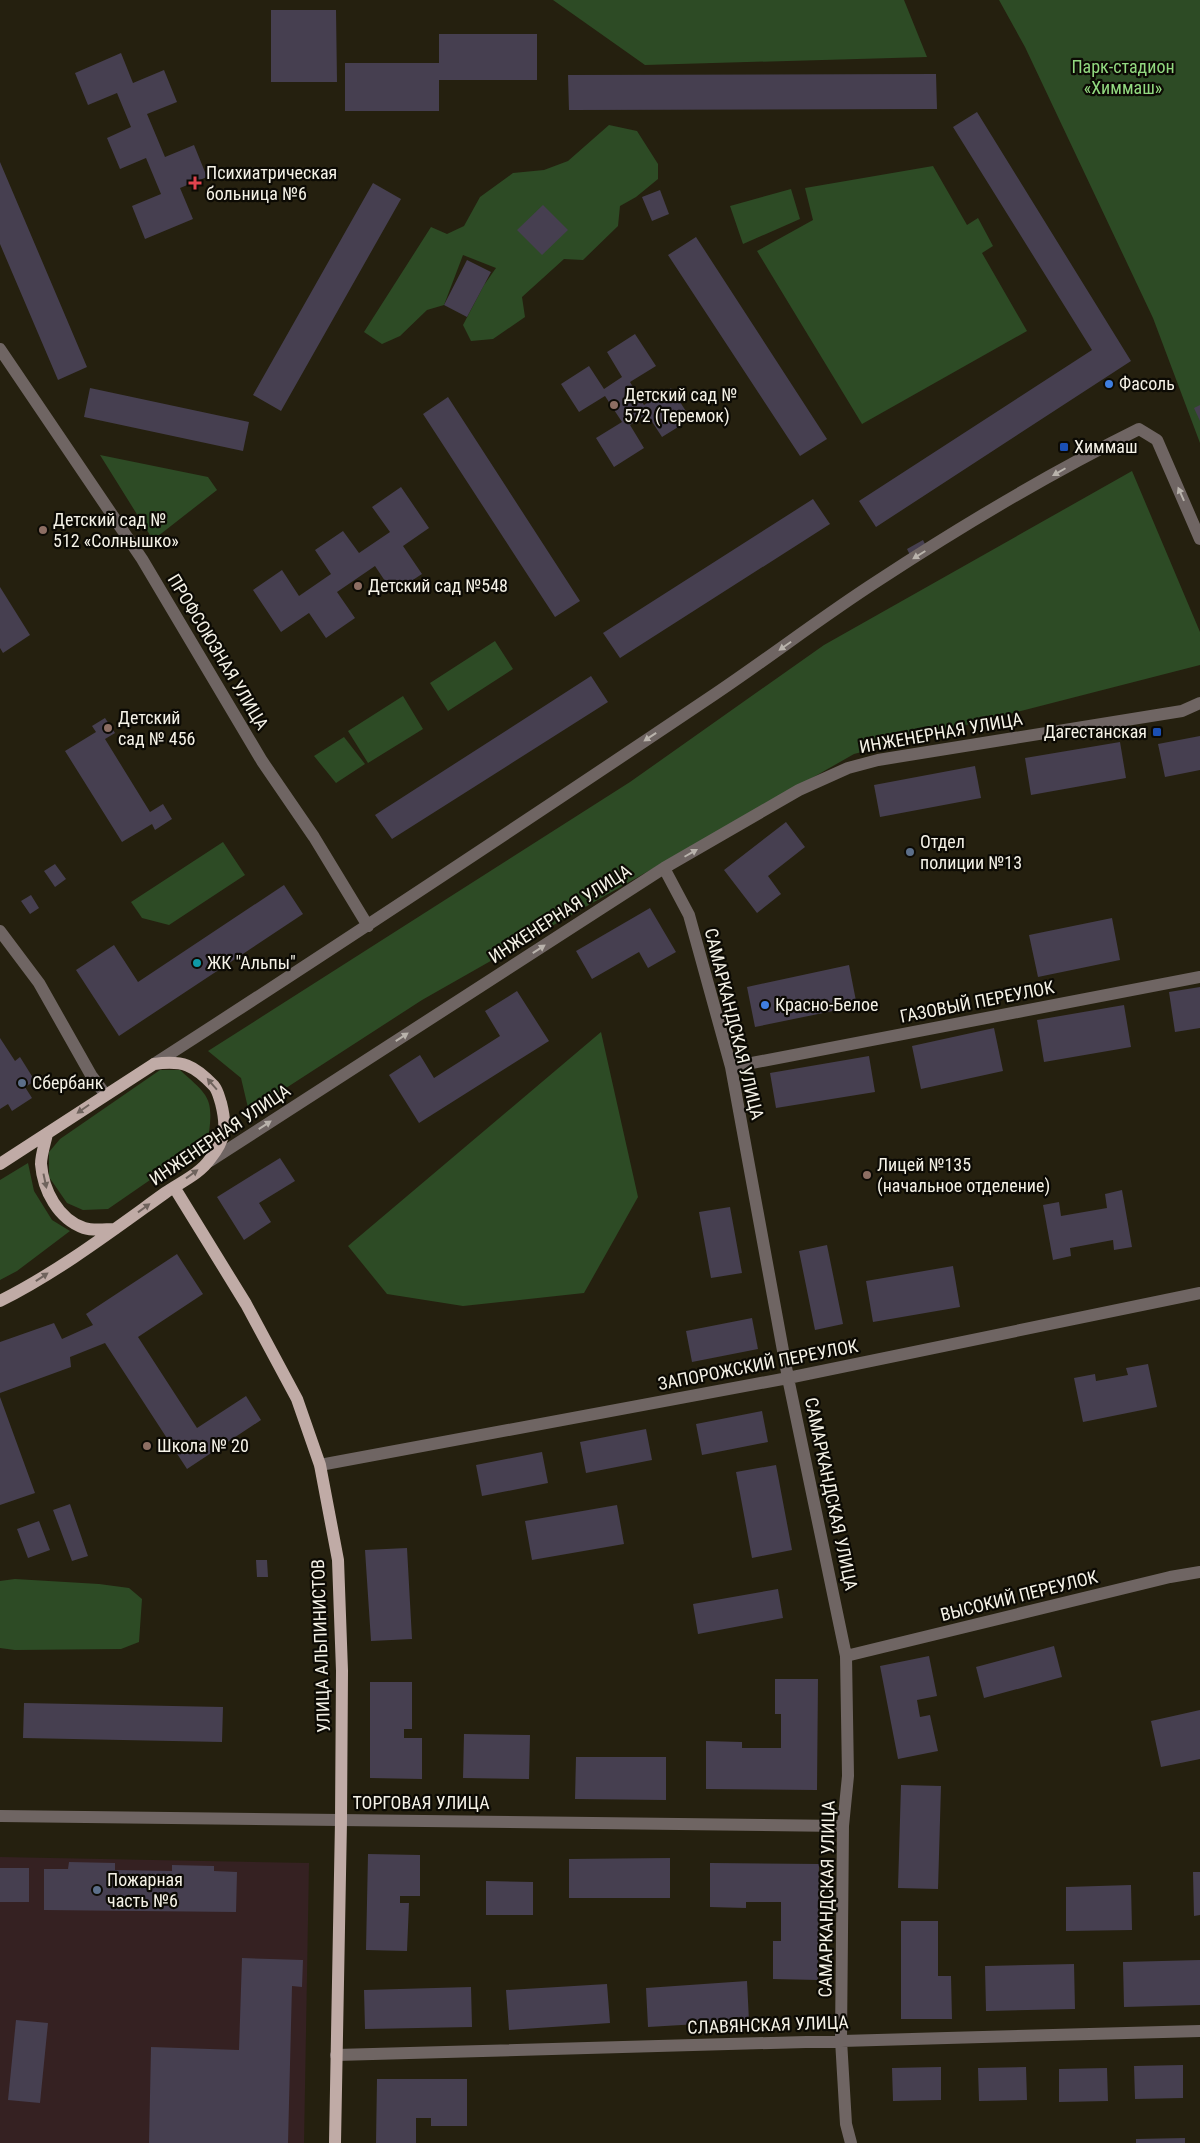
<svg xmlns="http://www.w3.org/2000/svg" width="1200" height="2143" font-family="'Roboto Condensed',sans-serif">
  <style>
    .industrial { fill: #352122 }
    .green { fill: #2d4b25 }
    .building { fill: #463f50 }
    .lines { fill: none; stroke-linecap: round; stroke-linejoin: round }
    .minor { stroke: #6f6563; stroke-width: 12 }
    .major { stroke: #c0aba6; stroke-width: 12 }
    .oneway { fill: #b9b3ac }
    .oneway2 { fill: #6f635d }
    .health-dot { fill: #e0444e; stroke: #0c0a04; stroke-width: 2 }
    .shop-dot { fill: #3f7fe0; stroke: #0c0a04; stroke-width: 2 }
    .education-dot { fill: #8d6e63; stroke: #0c0a04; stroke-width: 2 }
    .transit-dot { fill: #1a4fb4; stroke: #0c0a04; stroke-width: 2 }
    .service-dot { fill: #5c6f8a; stroke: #0c0a04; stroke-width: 2 }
    .culture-dot { fill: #0f9aa8; stroke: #0c0a04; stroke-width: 2 }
    .labels { text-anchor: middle; stroke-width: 4.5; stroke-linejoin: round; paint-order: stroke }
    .park-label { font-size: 18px; fill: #92d980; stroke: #0c0a04 }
    .poi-label { font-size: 18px; fill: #f5f2e7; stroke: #0c0a04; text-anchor: start }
    .street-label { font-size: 18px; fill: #f5f2e7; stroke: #0c0a04 }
  </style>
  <rect width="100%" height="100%" fill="#25200f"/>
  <path class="industrial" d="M0,1857L309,1863L304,2143H0Z"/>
  <path class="green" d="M553,0H904L927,57L645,65Z
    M999,0H1200V443L1153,318L1025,47Z
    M609,125L637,131L658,164V179L636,197L620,206L618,226L583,260L564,259L522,297L525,317L493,339L471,341L463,325L484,285L496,268L463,255L444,305L427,310L400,336L382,344L364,332L431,227L447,234L464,226L480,197L513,173L544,170L568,161Z
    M933,166L967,225L978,218L993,246L982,253L1027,331L862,424L757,251L813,220L805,188Z
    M791,189L800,219L743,244L730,206Z
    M100,455L208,477L217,490L153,540Z
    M1132,471L1200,632V665L854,754L422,1000L249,1112L241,1078L208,1051L630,782L824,645Z
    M495,641L513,669L448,711L430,683Z
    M403,696L423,729L368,763L348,731Z
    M344,737L365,764L336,783L314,756Z
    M223,842L245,875L169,925L142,918L131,902Z
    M601,1032L638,1197L584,1293L463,1306L387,1294L348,1246Z
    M160,1070H180C210,1097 214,1098 208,1140L108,1209L83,1210L67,1203L49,1177V1152L60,1139Z
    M28,1163L34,1191L52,1220L70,1231L17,1271L0,1280V1180Z
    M15,1579L99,1584L129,1588L142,1599L139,1642L121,1649L15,1650L0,1648V1581Z"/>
  <path class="building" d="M271,10H336L337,82H271Z
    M439,34H537V80H439V111H345V63H439Z
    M121,53L133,83L164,70L177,102L147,114L165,157L194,145L207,177L180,188L193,219L145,239L132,206L161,194L146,158L120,169L107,138L131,127L117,93L88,105L75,73Z
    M936,74L937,109L569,110L568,75Z
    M977,112L1131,361L876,527L859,501L1092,350L953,127Z
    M0,162L87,367L58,380L0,244Z
    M373,183L401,199L281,411L253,395Z
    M660,190L669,214L652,221L642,197Z
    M543,205L568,230L542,255L517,230Z
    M696,237L827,439L800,456L668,255Z
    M467,260L491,272L467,317L444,305Z
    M635,334L656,366L630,382L644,405L671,388L691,419L662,437L647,414L630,425L644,448L614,467L596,438L622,422L605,396L579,412L561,384L589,366L604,389L622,377L607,352Z
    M90,388L249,422L243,451L84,417Z
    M448,397L580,601L555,617L423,414Z
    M1200,405V421L1194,408Z
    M401,487L429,528L403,546L422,574L393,593L375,566L337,592L355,618L326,638L309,613L281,632L253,590L282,570L299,596L331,574L315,550L343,531L359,553L390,532L372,507Z
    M813,499L830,524L620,658L603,633Z
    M923,540L926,546L910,555L907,549Z
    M0,587L30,635L3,653L0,648Z
    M591,676L608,702L392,839L375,815Z
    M105,718L115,733L105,739L150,812L163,804L172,819L155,830L152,824L122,842L65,751L96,732L92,726Z
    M1200,736V770L1165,777L1158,744Z
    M1120,742L1126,778L1031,795L1025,758Z
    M975,766L981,798L880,817L874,785Z
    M786,822L805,847L768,876L781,894L757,913L724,870Z
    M55,864L66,879L55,887L44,871Z
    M284,885L303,914L119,1036L76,970L114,945L138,982Z
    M31,895L39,908L30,914L21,901Z
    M650,908L676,952L648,968L639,952L592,979L576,951Z
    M1112,918L1120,960L1038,977L1029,935Z
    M849,965L857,1006L755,1027L747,987Z
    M1200,987V1028L1175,1032L1169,992Z
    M517,991L549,1041L419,1123L389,1075L420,1055L434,1078L500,1036L485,1011Z
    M1124,1005L1131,1047L1044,1062L1037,1020Z
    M994,1028L1003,1071L921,1089L912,1046Z
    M0,1038L15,1061L20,1057L35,1081L25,1087L32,1098L12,1111L8,1104L0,1109Z
    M869,1056L875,1092L776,1108L770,1073Z
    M280,1158L295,1181L259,1203L271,1222L244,1240L217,1197Z
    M1122,1190L1132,1247L1114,1250L1113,1240L1070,1248L1071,1256L1053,1260L1043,1205L1059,1202L1061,1216L1107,1208L1105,1194Z
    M730,1207L742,1273L711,1278L699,1212Z
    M827,1245L843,1324L815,1330L799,1251Z
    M177,1254L203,1294L138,1337L197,1428L246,1396L261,1420L187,1469L105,1343L70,1357L71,1367L0,1393V1342L54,1323L62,1339L93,1325L86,1314Z
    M953,1266L960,1307L873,1322L866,1281Z
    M752,1318L758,1349L692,1362L686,1331Z
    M1148,1364L1157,1407L1083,1422L1074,1378L1095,1374L1096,1381L1128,1375L1126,1368Z
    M0,1397L35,1493L0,1505Z
    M762,1411L768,1442L702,1455L696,1424Z
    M646,1429L652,1460L586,1473L580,1442Z
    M542,1452L548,1483L482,1496L476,1465Z
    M776,1465L792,1550L752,1558L736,1472Z
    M70,1504L88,1556L72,1561L53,1510Z
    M617,1505L624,1544L532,1560L525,1521Z
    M39,1521L50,1550L28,1558L17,1529Z
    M407,1548L412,1639L371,1641L365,1550Z
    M256,1560H267L268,1577H257Z
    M778,1589L783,1618L698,1634L693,1604Z
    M1054,1646L1062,1677L984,1698L976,1667Z
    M929,1656L937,1696L917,1700L920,1717L930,1715L938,1751L898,1759L880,1666Z
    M775,1679H818L817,1790L706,1789V1741L742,1742V1748H781V1714H775Z
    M370,1682H412V1729H404V1738H422V1779L370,1778Z
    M24,1703L223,1707L222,1742L23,1738Z
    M1200,1710V1759L1161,1767L1151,1721Z
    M464,1734L530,1735L529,1779L463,1778Z
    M576,1757H666V1800L575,1799Z
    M901,1785L941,1786L938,1889L898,1888Z
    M368,1854L420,1855V1896H400V1903H409L407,1951L366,1950Z
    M670,1858V1898H569V1859Z
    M69,1862L115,1863V1870L172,1871V1865L214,1866V1871L237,1872L236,1912L44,1910V1869H68Z
    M710,1863L819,1864L818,1980L773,1979V1941H781V1902H746V1908L710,1907Z
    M0,1868H29V1902H0Z
    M1193,1872H1200V1915L1194,1916Z
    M486,1881L533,1882V1915H486Z
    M1131,1885L1132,1930L1066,1931V1887Z
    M901,1921H938V1976H951L952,2019H901Z
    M242,1958L303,1960L302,1987L292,1986L288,2143H149L151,2047L239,2050Z
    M1200,1960V2005L1124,2007L1123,1962Z
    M1074,1964L1075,2009L986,2011L985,1966Z
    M747,1981L749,2021L648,2027L646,1988Z
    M607,1984L610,2023L509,2030L506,1990Z
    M471,1987L472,2027L365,2029L364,1990Z
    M16,2020L48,2023L40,2103L8,2100Z
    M1183,2065V2098L1135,2099L1134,2066Z
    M941,2067V2100L893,2101L892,2068Z
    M1026,2067L1027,2100L979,2101L978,2068Z
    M1107,2068L1108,2101L1059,2102V2069Z
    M377,2079H467V2126H431V2118H416V2143H376Z
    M1185,2138V2143H1136V2139Z"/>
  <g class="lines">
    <path class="minor" d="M0,349L142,559L262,761L314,837L368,926
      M664,868L689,915L731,1067L788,1378L846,1656L848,1776L843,1826L841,2040L846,2124L851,2143
      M0,931L39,983L91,1075L105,1094
      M154,1064C342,943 529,819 715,694C770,657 823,616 879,580C963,525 1050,473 1139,429L1157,440L1200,539
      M731,1067L1200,977
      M210,1161L664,868L799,790L848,768L878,760L1182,711L1200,703
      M320,1465L788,1378L1200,1293
      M846,1656L1170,1577L1200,1572
      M0,1816L843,1826
      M336,2055L1200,2031"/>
    <path class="major" d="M47,1134C45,1143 41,1155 41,1164C43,1190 58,1219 84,1228C93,1231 106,1229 115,1229
      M0,1164L154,1064C183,1060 194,1065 214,1086C218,1091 219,1097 221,1103C227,1127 226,1139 210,1159C200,1174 179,1183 165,1193C112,1231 58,1272 0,1301
      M174,1187L246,1304L297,1399L320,1465L338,1560L342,1671L341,1821L335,2143"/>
  </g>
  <defs><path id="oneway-solid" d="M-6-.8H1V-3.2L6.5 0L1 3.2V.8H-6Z" transform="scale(1.25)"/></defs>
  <g class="oneway">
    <use href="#oneway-solid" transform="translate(1059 472) rotate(150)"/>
    <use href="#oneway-solid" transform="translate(1181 494) rotate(-114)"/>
    <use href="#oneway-solid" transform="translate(919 555) rotate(148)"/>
    <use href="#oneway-solid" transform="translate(785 646) rotate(145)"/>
    <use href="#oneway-solid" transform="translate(650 737) rotate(146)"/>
    <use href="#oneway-solid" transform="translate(691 853) rotate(-30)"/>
    <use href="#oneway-solid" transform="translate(539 949) rotate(-33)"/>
    <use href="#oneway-solid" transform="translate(402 1037) rotate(-33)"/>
    <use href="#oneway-solid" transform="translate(265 1125) rotate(-33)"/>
  </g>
  <g class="oneway2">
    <use href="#oneway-solid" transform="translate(212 1084) rotate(-131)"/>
    <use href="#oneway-solid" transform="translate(83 1109) rotate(145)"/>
    <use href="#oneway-solid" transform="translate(192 1174) rotate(-36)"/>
    <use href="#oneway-solid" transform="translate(45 1181) rotate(78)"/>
    <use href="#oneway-solid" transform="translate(144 1208) rotate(-36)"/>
    <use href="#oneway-solid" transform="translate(42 1277) rotate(-34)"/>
  </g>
  <path class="health-dot" d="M192.5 175.5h5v5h5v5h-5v5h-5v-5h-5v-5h5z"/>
  <g class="shop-dot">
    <circle cx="1109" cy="384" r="5"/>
    <circle cx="765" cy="1005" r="5"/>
  </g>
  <g class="education-dot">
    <circle cx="614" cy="405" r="5"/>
    <circle cx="43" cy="530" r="5"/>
    <circle cx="358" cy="586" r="5"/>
    <circle cx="108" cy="728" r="5"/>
    <circle cx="867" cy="1175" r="5"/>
    <circle cx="147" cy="1446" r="5"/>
  </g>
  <g class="transit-dot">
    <rect x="1059" y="442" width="10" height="10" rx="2.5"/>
    <rect x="1152" y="727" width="10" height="10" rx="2.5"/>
  </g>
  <g class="service-dot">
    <circle cx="910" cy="852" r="5"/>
    <circle cx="22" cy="1083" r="5"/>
    <circle cx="97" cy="1890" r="5"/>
  </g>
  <circle class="culture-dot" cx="197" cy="963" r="5"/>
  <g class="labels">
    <g class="park-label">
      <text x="1123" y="73">Парк-стадион<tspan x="1123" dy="21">«Химмаш»</tspan></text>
    </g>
    <g class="poi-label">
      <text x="206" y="179">Психиатрическая<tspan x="206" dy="21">больница №6</tspan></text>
      <text x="1119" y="390">Фасоль</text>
      <text x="624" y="401">Детский сад №<tspan x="624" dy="21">572 (Теремок)</tspan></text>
      <text x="1074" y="453">Химмаш</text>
      <text x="53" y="526">Детский сад №<tspan x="53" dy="21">512 «Солнышко»</tspan></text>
      <text x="368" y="592">Детский сад №548</text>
      <text x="118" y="724">Детский<tspan x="118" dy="21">сад № 456</tspan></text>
      <text x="1147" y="738" text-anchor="end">Дагестанская</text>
      <text x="920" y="848">Отдел<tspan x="920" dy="21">полиции №13</tspan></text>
      <text x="207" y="969">ЖК "Альпы"</text>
      <text x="775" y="1011">Красно-Белое</text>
      <text x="32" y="1089">Сбербанк</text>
      <text x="877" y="1171">Лицей №135<tspan x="877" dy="21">(начальное отделение)</tspan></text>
      <text x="157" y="1452">Школа № 20</text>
      <text x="107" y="1886">Пожарная<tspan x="107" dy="21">часть №6</tspan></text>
    </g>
    <g class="street-label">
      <text transform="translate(218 652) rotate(59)" y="6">ПРОФСОЮЗНАЯ УЛИЦА</text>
      <text transform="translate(941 733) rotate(-10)" y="6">ИНЖЕНЕРНАЯ УЛИЦА</text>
      <text transform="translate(560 914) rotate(-33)" y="6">ИНЖЕНЕРНАЯ УЛИЦА</text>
      <text transform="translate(977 1002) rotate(-11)" y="6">ГАЗОВЫЙ ПЕРЕУЛОК</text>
      <text transform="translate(734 1024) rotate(76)" y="6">САМАРКАНДСКАЯ УЛИЦА</text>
      <text transform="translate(220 1135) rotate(-34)" y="6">ИНЖЕНЕРНАЯ УЛИЦА</text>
      <text transform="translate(758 1365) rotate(-11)" y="6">ЗАПОРОЖСКИЙ ПЕРЕУЛОК</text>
      <text transform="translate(831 1494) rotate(78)" y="6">САМАРКАНДСКАЯ УЛИЦА</text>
      <text transform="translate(1019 1596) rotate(-14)" y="6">ВЫСОКИЙ ПЕРЕУЛОК</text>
      <text transform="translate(321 1646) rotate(-92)" y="6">УЛИЦА АЛЬПИНИСТОВ</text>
      <text x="421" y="1809">ТОРГОВАЯ УЛИЦА</text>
      <text transform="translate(827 1899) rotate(-89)" y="6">САМАРКАНДСКАЯ УЛИЦА</text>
      <text transform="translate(768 2025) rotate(-2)" y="6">СЛАВЯНСКАЯ УЛИЦА</text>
    </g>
  </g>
</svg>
